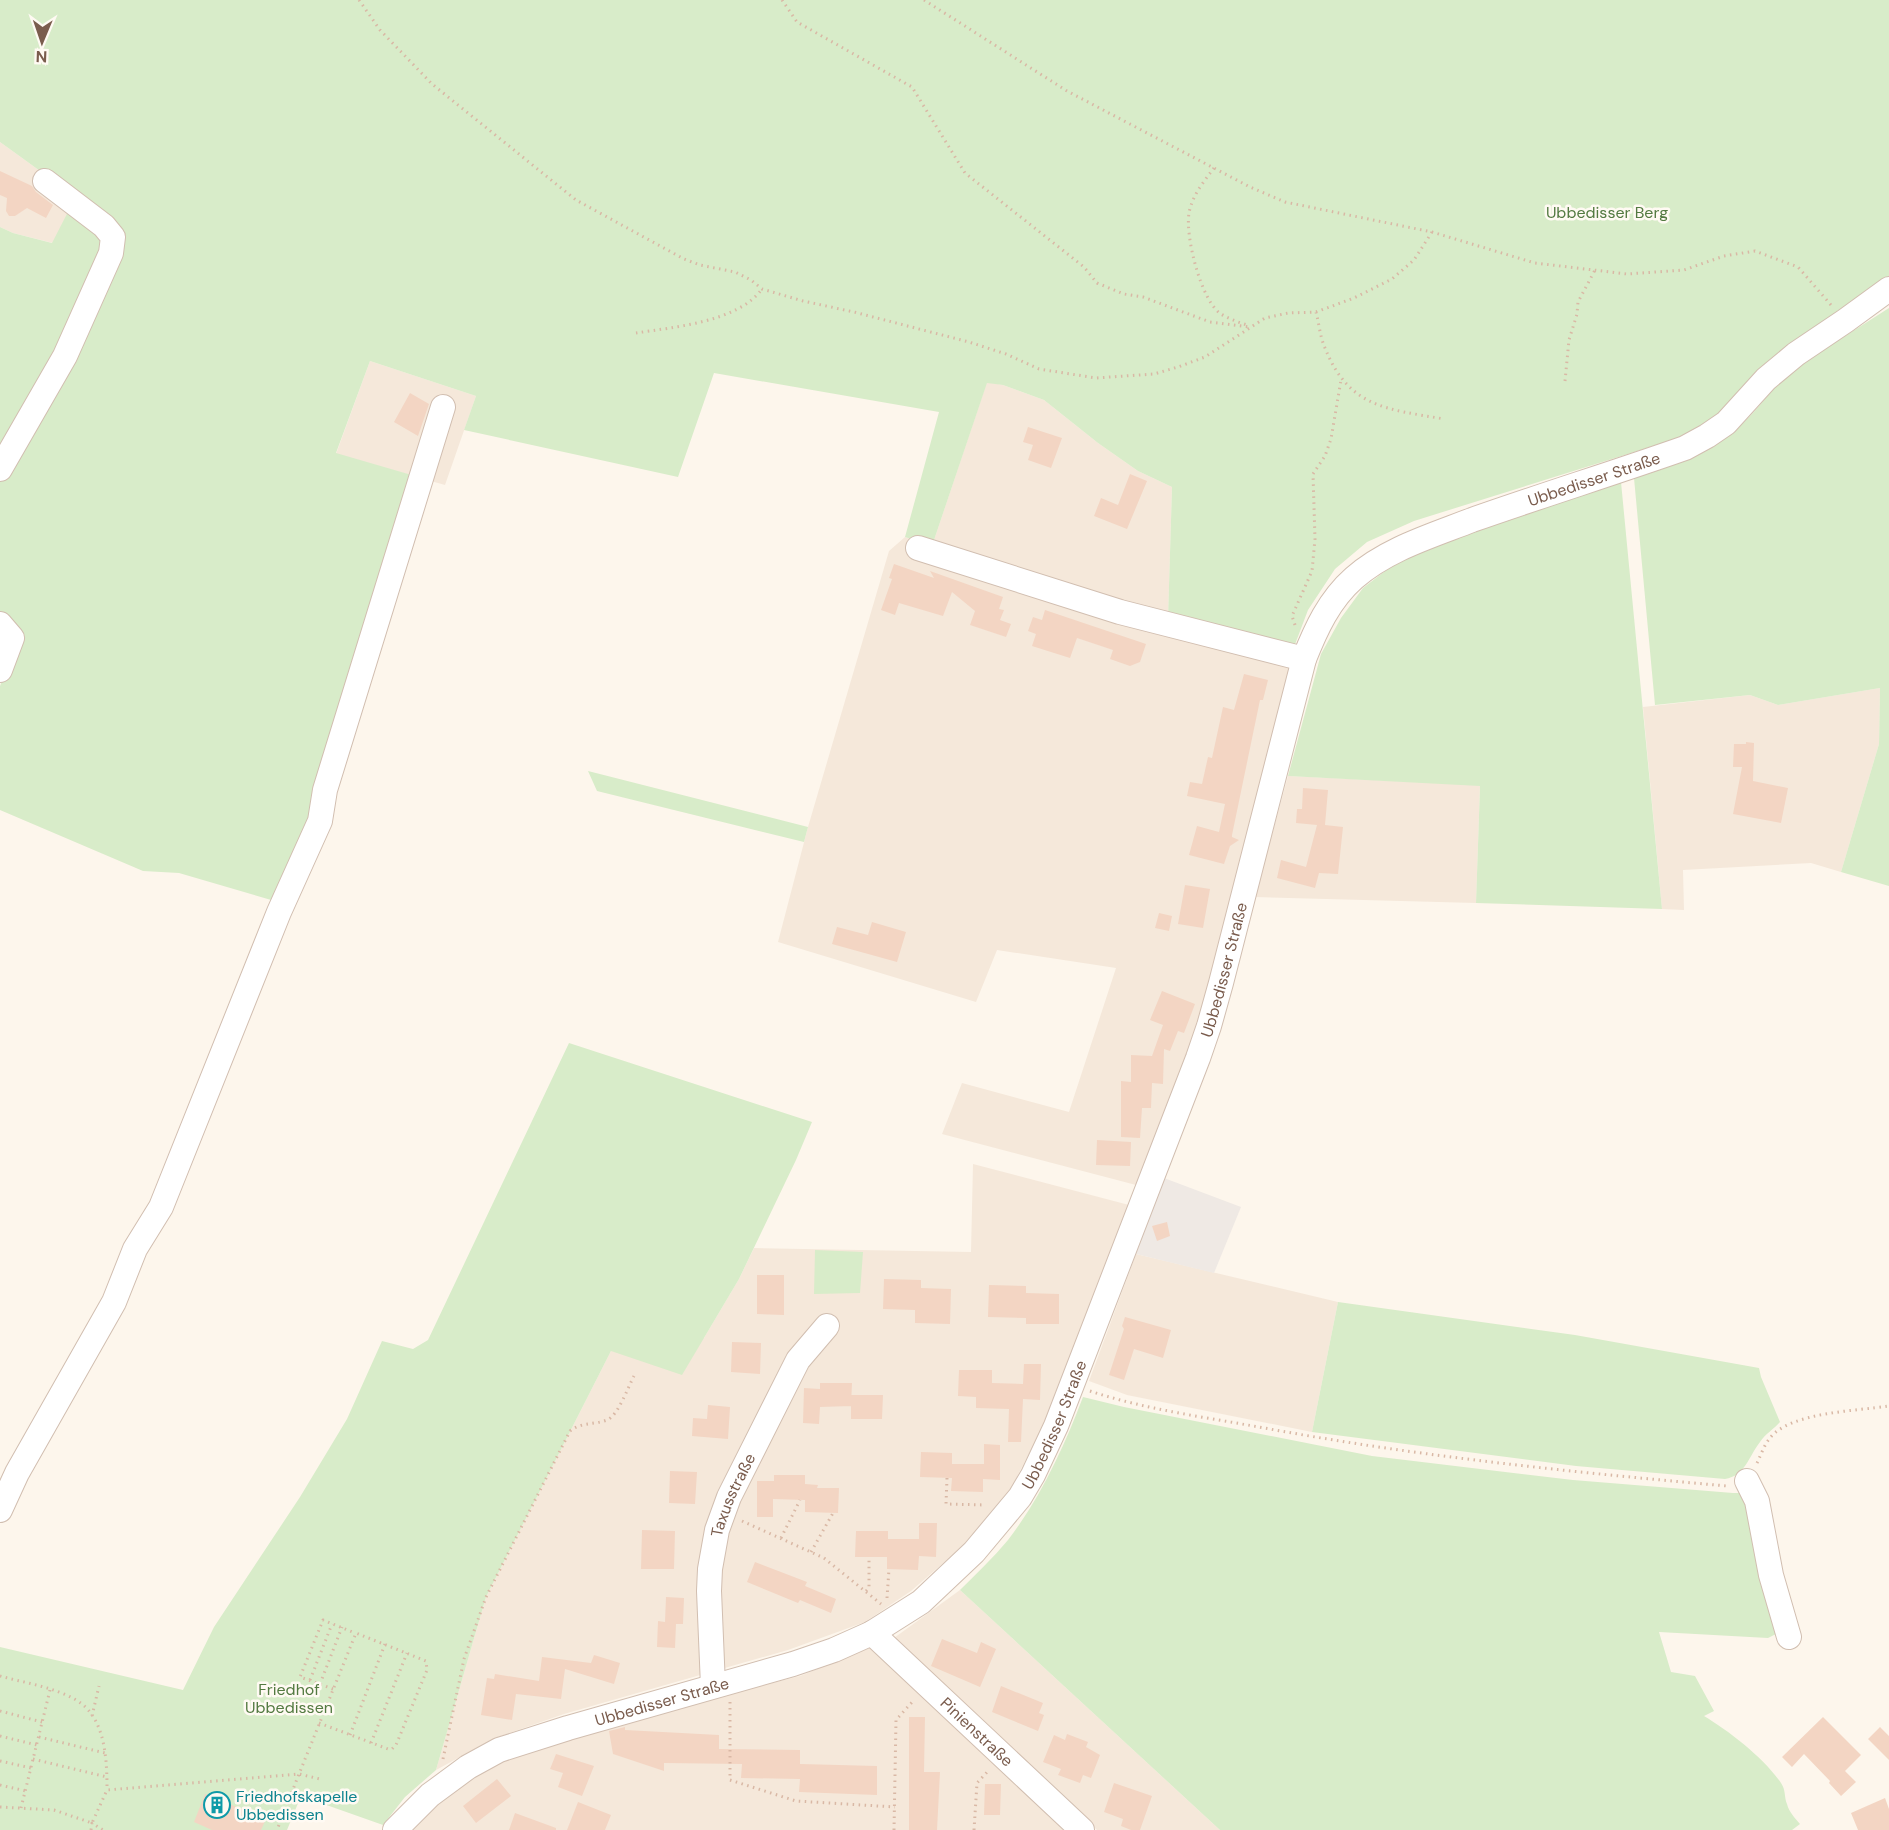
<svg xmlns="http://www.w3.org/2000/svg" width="1889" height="1830" font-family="'DM Sans',sans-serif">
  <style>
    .residential { fill: #f5e8da }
    .industrial { fill: #efe9e4 }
    .green { fill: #d8ecc9 }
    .building { fill: #f3d5c3 }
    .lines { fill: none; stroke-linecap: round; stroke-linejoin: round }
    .minor-casing { stroke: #d1beb0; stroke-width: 26 }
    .path { stroke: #d9b8a5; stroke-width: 3; stroke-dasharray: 1.5 4.5; stroke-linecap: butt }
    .minor { stroke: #fff; stroke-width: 24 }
    .labels { text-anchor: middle; stroke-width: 5; stroke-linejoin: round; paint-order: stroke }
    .park-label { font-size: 16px; fill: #537a41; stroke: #fffaf3 }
    .street-label { font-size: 16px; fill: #7a5c4d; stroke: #fffaf3 }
    .culture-label { font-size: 16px; fill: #0d838f; stroke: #fffaf3; text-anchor: start }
  </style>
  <rect width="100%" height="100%" fill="#fdf6ec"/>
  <path class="residential" d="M0,142L76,197L53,243L13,233L0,227Z
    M370,361L476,396L445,485L336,454Z
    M987,382L1003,385L1044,400L1098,443L1138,471L1172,487L1168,619L1294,647L1202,1020L1136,1185L942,1134L962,1083L1069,1112L1116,968L997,950L976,1002L778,942L808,827L889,551L905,537L932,546Z
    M1880,688L1879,744L1841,872L1811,863L1683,870L1684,910L1662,909L1643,707L1750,695L1778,705Z
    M1288,776L1480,785L1476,903L1255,897Z
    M973,1164L1129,1205L1045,1423L1009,1492L964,1545L911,1591L865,1622L788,1650L564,1714L495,1738L436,1770L486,1597L611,1351L704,1338L739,1279L754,1248L971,1252Z
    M1136,1254L1338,1302L1312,1432L1127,1395L1089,1381Z
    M960,1590L1220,1830H1097L894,1638Z
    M872,1647L1066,1830H411L454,1788L500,1759L709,1699L800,1676Z"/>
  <path class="industrial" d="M1164,1178L1241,1207L1214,1273L1136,1254Z"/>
  <path class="green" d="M0,0H1889V277L1834,317L1770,359L1720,415L1696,431L1663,443L1414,521L1367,542L1335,569L1308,610L1294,647L1168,619L1172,487L1138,471L1098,443L1044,400L1003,385L987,383L932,546L905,537L939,412L714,373L678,477L464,430L476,396L370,361L336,453L415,476L301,842L278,902L179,873L143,871L0,810V686L19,634L0,612V475L119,249L76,197L0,142Z
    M71,206L102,239L101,253L63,351L0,454V227L13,233L52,243Z
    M1889,308V886L1841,872L1879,744L1880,688L1778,705L1750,695L1655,705L1634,478C1676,464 1712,453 1745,421C1762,405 1774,385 1792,370Z
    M1621,482L1662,909L1476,903L1480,786L1288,776L1321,654L1341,618L1363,588L1393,565L1429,547Z
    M588,771L808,827L804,842L597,791Z
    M569,1043L812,1122L796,1160L739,1279L682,1375L611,1351L486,1597L436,1770L405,1797L383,1825L301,1796L287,1830H0V1647L183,1690L214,1627L300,1497L347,1419L382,1341L413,1349L428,1340Z
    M815,1250L863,1252L860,1293L814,1294Z
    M1338,1302L1575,1335L1759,1368L1761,1377L1780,1422C1774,1429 1765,1434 1760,1442C1749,1456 1745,1476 1725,1479L1576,1466L1312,1432Z
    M1083,1397L1124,1407L1372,1456L1573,1480L1733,1493H1744L1780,1632L1768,1638L1659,1632L1671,1672L1695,1676L1714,1711L1704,1716C1729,1731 1764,1758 1781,1783C1786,1790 1784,1797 1787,1804C1789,1812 1795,1818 1800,1824L1792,1830H1220L960,1590C976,1574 993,1558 1008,1540C1041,1497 1064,1447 1083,1397Z"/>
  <path class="building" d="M0,171L32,186L36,192L53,205L46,218L27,208L15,216H9L6,211L7,198L0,195Z
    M410,393L429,404L418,436L394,422Z
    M1028,427L1062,438L1051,468L1028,460L1033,445L1023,442Z
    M1130,474L1147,481L1127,529L1094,516L1101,498L1118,505Z
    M894,564L934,578L930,571L1003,597L999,609L1004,610L1000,620L1011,624L1006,637L970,625L975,611L952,592L943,616L899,603L895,615L881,610L892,579L889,578Z
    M1045,610L1146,644L1140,662L1130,666L1110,659L1113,650L1077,638L1070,658L1032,646L1036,634L1028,631L1033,617L1042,620Z
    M1244,674L1268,680L1263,700H1260L1232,835V837L1239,840L1230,846L1224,864L1189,855L1197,826L1219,832L1225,804L1187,796L1190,782L1202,784L1208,757L1212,758L1223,707L1234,710Z
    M1746,742L1754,743L1753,781L1788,788L1781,823L1733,814L1742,767H1733L1734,744H1746Z
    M1303,788L1328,790L1325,825L1343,827L1338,874L1319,873L1315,888L1277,878L1281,860L1306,867L1317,825L1296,823L1297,809H1302Z
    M1185,885L1210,889L1203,928L1178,924Z
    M1159,913L1172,916L1169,931L1155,928Z
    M872,922L906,932L897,962L832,944L837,927L868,935Z
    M1162,991L1195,1004L1184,1033L1178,1031L1170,1051L1164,1049L1163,1084L1152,1083L1151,1108H1142L1140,1138L1121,1137V1081L1131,1082V1055L1152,1056L1163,1025L1150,1020Z
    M1097,1140L1131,1142L1130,1166L1096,1165Z
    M1167,1222L1170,1236L1157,1241L1152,1226Z
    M757,1275H784V1315L757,1314Z
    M884,1279L921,1280V1288L951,1289L950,1324L915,1323V1310L883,1309Z
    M989,1285L1026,1286V1293L1059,1294V1324H1026V1318L988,1317Z
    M1125,1317L1171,1330L1163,1358L1134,1349L1124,1380L1109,1375L1124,1329L1122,1326Z
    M732,1342L761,1343L760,1374L731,1372Z
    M1024,1364H1041L1040,1400L1023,1399L1021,1442H1008L1009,1409L976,1408V1397L958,1396L959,1370H992V1383L1023,1384Z
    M820,1383H852L851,1406L820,1407L819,1424L803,1423L804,1388L820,1389Z
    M851,1395H883L882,1419H851Z
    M708,1405L730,1407L728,1439L692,1436L693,1418L707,1419Z
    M984,1444L1000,1445V1480L983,1479V1492L951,1491L952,1478L920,1477L921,1452L952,1453V1464H984Z
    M670,1471L697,1472L695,1504L669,1503Z
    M774,1475H805V1484L818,1485L817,1488H839L838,1513L805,1512V1500L773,1499V1517H757V1481H774Z
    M919,1523H937L936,1557L919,1556L918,1570L887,1569V1557H855L856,1531H888V1539H919Z
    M642,1530L675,1531L674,1569H641Z
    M755,1562L807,1582L805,1586L836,1599L831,1613L800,1600L798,1603L747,1582Z
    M666,1597L684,1598L683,1624H676L675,1648L657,1647L658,1621L665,1622Z
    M942,1639L977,1653L981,1642L996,1649L980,1687L931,1666Z
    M594,1655L620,1663L614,1684L565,1669L561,1699L516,1694L512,1720L481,1715L487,1678L494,1679L495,1674L539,1681L542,1657L591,1663Z
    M1001,1686L1043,1703L1039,1713L1044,1715L1038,1731L992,1712Z
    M909,1717H925L924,1772H940L937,1830H909Z
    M1823,1717L1861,1755L1845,1771L1856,1782L1841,1796L1829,1783L1830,1781L1804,1754L1792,1767L1782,1757Z
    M625,1727V1730L719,1735V1749L800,1750V1764L877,1766V1795L799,1792L800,1779L741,1778L742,1764L664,1763V1771L613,1754L609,1731Z
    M1880,1727L1889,1736V1760L1868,1739Z
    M1067,1734L1088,1742L1086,1747L1100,1755L1091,1778L1083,1775L1080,1783L1058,1775L1061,1769L1043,1762L1054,1735L1065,1740Z
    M556,1754L594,1766L582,1796L558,1787L563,1773L550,1769Z
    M497,1779L511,1796L476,1823L463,1806Z
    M1114,1783L1152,1796L1140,1830H1131L1121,1826L1123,1819L1104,1812Z
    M985,1784H1001L1000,1815H984Z
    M205,1794L266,1819L261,1830H212L194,1822Z
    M1885,1798L1889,1809V1830H1858L1851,1813Z
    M578,1802L611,1815L605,1830H567Z
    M515,1813L556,1828V1830H509Z"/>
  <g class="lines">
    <defs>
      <g id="minor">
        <path d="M0,469L65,356L111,253L113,237L104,226L45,181"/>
        <path d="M918,548L1120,612L1304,659"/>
        <path d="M0,624L12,638L0,670"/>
        <path d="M1747,1481L1757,1501L1771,1575L1789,1637"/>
        <path d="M0,1510L17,1473L114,1302L135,1249L161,1207L279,912L320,821L325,790L443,407"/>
        <path id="s1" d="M872,1633L1082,1830"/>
        <path id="s2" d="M713,1686L709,1591L710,1569L717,1530L729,1497L798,1360L827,1326"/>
        <path id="s3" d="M395,1830L430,1795L468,1767L499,1750L568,1728L793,1664L834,1650L872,1633L921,1602L974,1552L1020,1497L1033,1475L1056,1426L1198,1058L1209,1026L1221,983L1304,659C1316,629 1329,600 1354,578C1387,549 1431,536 1472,520C1543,495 1614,473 1685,448L1707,436L1726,423L1766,379L1796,354L1845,321L1889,289"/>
      </g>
    </defs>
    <use href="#minor" class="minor-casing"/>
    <path class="path" d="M359,0L380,30L432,84L576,200L684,259L700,265L735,272L751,280L762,289L803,301L854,312L969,342L1006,354L1039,369L1096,378L1154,374L1178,367L1205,357L1265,318L1288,313L1316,312L1354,298L1392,279L1414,260L1432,232
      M782,0L797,22L912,87L965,173L1084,267L1097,283L1124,294L1143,297L1210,322L1249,327
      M924,0L1067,91L1250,187L1285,202L1432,232L1535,263L1627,274L1684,270L1724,256L1755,251L1798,267L1831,305
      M1214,168C1204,181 1192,196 1189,213C1185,236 1201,301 1221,314C1229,319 1238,322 1247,325
      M1316,312C1319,323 1320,337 1325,348C1349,408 1387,409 1444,419
      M636,333C674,327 738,322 762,289
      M1565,381L1569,340L1577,314L1578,302L1595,270
      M1295,625L1292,616L1312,571L1315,539L1313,474L1325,456L1331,439L1341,380
      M1090,1391C1144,1409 1203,1417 1259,1427C1414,1456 1570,1472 1727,1486
      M1757,1463C1761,1455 1764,1445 1770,1438C1790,1412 1857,1411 1889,1406
      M947,1478L946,1504L985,1505
      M742,1521L824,1558L881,1604
      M781,1538L800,1500
      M811,1552L833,1513
      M866,1591L869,1588V1560
      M887,1598L889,1569
      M0,1676C25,1683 54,1687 76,1700C106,1717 107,1761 107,1790
      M310,1680L332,1624
      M320,1684L342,1627
      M333,1689L300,1677L323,1620L355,1633
      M730,1702V1780L796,1801L895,1807
      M0,1711L42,1722
      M92,1716L99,1686
      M319,1723L388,1749H392L396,1745L427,1670L426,1661L356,1633L299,1774L320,1779
      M350,1735L385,1644
      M0,1736L37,1745
      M39,1737L105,1753
      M371,1743L407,1653
      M33,1759L107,1777
      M443,1759L464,1659L486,1597L570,1431C581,1422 594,1425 607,1420C618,1416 628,1387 634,1376
      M0,1761L31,1768
      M0,1785L26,1791
      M0,1807L54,1810L92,1823L107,1790L299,1774L277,1830
      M21,1808L50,1690
      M91,1830L92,1823L103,1830
      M894,1830L896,1720L914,1700
      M974,1830L977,1783L989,1770"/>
    <use href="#minor" class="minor"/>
  </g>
  <defs>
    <symbol id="building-ring" viewBox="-11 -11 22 22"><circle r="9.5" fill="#fffaf3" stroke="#0f9aa8" stroke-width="1.5"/><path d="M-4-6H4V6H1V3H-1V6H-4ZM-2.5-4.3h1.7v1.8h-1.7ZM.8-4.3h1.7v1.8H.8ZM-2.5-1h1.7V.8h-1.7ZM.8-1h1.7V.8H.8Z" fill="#0f9aa8"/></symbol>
  </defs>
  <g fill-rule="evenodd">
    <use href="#building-ring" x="202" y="1790" width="30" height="30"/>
  </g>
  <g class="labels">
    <g class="park-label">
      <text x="1607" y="218">Ubbedisser Berg</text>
      <text x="289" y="1695">Friedhof<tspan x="289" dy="18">Ubbedissen</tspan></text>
    </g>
    <g class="street-label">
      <text dy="6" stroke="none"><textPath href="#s3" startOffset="1970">Ubbedisser Straße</textPath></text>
      <text dy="6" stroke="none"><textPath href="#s3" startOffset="1292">Ubbedisser Straße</textPath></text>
      <text dy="6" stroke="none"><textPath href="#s3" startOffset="806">Ubbedisser Straße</textPath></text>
      <text dy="6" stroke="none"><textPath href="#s2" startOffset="195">Taxusstraße</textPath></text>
      <text dy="6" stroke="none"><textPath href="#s3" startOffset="302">Ubbedisser Straße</textPath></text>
      <text dy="6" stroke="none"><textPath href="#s1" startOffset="144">Pinienstraße</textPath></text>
    </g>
    <g class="culture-label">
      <text x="236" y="1802">Friedhofskapelle<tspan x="236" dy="18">Ubbedissen</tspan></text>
    </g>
  </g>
  <g transform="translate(42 42) rotate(182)" stroke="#fffaf3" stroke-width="4.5" paint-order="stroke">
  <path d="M0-4.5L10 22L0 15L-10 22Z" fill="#7a5c4d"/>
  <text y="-9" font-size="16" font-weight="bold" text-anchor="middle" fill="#7a5c4d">N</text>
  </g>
</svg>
